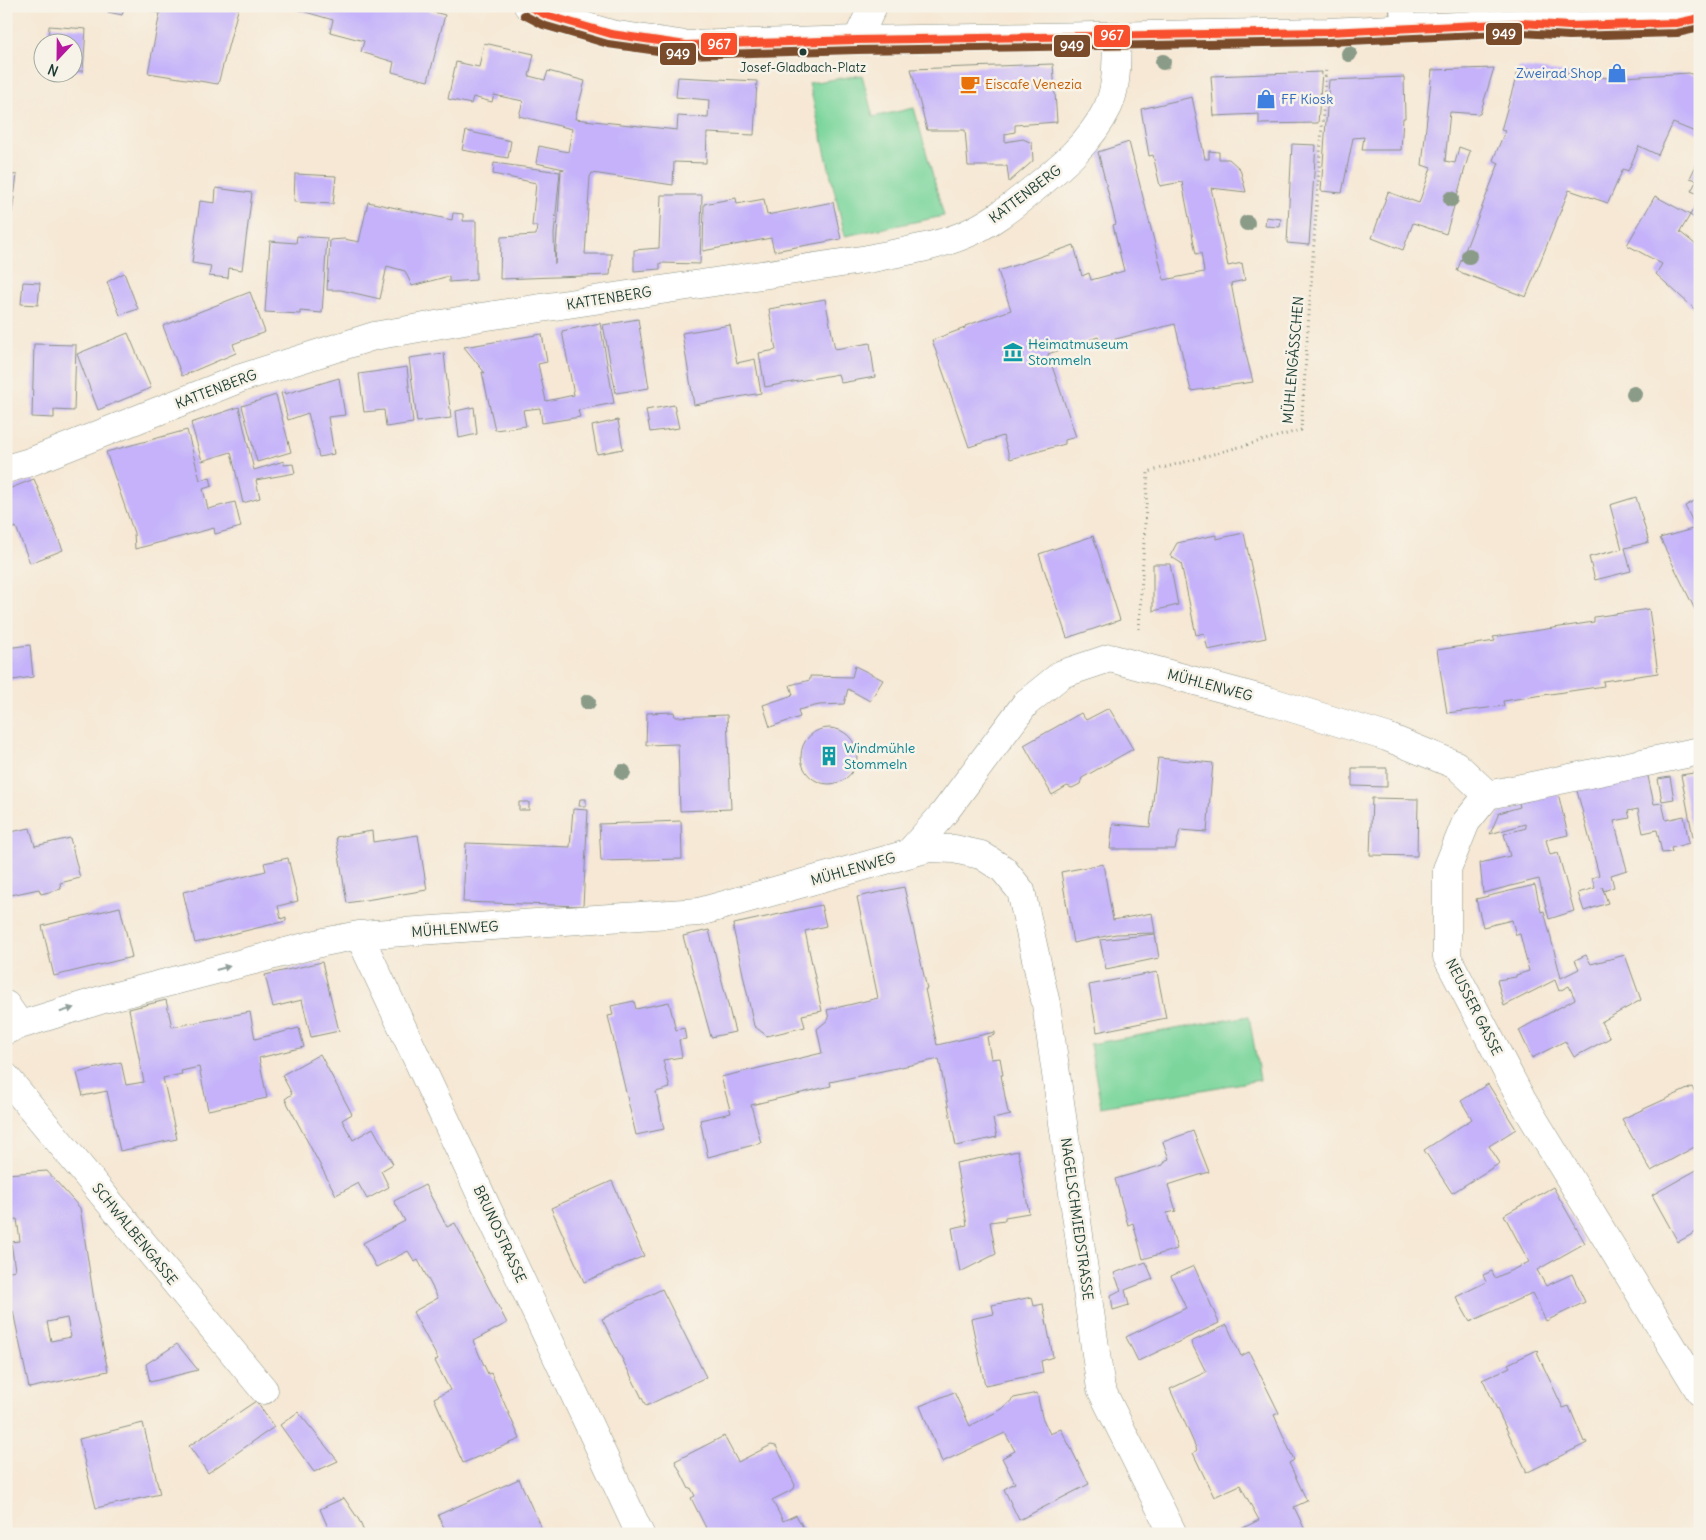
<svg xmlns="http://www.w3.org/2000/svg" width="1706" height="1540" font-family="Delius,sans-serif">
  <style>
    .green { fill: #7cd69c; stroke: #4e8a68 }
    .building { fill: #c5b2fa; fill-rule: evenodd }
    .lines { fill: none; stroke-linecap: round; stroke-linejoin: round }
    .service-casing { stroke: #8a9284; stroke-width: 26 }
    .minor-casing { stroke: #8a9284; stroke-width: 29 }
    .tertiary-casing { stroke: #8a9284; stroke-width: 29 }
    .path { stroke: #8a9284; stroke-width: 3; stroke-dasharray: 1 4; stroke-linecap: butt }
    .service { stroke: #fff; stroke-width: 24 }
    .minor { stroke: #fff; stroke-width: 28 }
    .tertiary { stroke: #fff; stroke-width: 28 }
    .bus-1-casing { stroke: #f7f3e8; stroke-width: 11 }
    .bus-2-casing { stroke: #f7f3e8; stroke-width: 11 }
    .bus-1 { stroke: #f8502d; stroke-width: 8 }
    .bus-2 { stroke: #7a4b2a; stroke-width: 8 }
    .tree { fill: #8a9b88 }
    .oneway { fill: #8f9e9a }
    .bus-dot { fill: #1f3d34; stroke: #f7f3e8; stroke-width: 2 }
    .labels { text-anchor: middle; stroke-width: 5; stroke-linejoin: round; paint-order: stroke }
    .bus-label { font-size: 13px; fill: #1f3d34; stroke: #f7f3e8 }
    .shop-label { font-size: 14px; fill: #366cbe; stroke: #f7f3e8; text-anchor: end }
    .food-label { font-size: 14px; fill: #c56008; stroke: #f7f3e8; text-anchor: start }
    .street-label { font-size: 14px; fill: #1f3d34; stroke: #f7f3e8 }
    .culture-label { font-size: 14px; fill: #0d838f; stroke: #f7f3e8; text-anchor: start }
    .line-badge { stroke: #f7f3e8; stroke-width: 2 }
    .badge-label { font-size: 14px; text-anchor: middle; font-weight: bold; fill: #fff }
  </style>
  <rect width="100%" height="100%" fill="#f7f3e8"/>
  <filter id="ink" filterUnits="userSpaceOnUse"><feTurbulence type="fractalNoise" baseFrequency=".02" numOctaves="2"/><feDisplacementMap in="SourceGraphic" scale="10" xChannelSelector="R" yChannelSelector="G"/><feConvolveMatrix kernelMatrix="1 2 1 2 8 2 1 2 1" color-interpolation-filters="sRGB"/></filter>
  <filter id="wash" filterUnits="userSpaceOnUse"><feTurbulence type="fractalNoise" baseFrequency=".0096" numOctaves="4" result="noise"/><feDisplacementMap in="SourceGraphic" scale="20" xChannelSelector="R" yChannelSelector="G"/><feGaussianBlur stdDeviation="1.12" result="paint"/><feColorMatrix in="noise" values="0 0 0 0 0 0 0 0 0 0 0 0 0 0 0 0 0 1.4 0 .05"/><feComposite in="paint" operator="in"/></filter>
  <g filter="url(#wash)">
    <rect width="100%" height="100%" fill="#f6e8d4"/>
    <path class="green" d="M862,75L873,117L914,108L944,216L845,236L809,83Z
      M1249,1016L1260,1080L1101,1107L1090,1044Z"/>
    <g id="blocks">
      <path class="building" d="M110,6H125L122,15L108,12Z
        M135,6H239L218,84L148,73L160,13Z
        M285,6H411L445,15L428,81L392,72L394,62L361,52L364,41L330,32L333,20Z
        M49,26L86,29L83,71H72V42H48Z
        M484,43L534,54L529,76L545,80L548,71L585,81L575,119L677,130L678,116L708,118L709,100L676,97L678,77L757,81L754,135L707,133L706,163L674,162L673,185L592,173L590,177L585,254H612L610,275L500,279L501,237L536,235L537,226H532L536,183L493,174L494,163L560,172L554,234L555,264L561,169L564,170V169L536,163L539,146L568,152L572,129L519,116L523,101L494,95L492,102L473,97L471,104L448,99L456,62L479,67Z
        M1053,64L1057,122L1015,125V132L1005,134V142L1023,139L1032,143L1033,161L1009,182L1007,166H968L965,130H927L911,69Z
        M1519,67L1608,78L1689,73L1700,78V134L1673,123L1658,155L1639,146L1628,171L1623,169L1608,203L1569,190L1526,297L1457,271L1499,163L1493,160L1505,131L1501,130Z
        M1494,68L1480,114L1450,112L1445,161L1455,163L1459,147L1470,151L1446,234L1413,223L1403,250L1372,238L1388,192L1419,203L1431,168L1422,165L1432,70Z
        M1322,72L1318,123L1259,124V114L1214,116L1211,76Z
        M1404,77L1405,118H1403L1401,150H1362L1364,137L1353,138L1342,193L1321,191L1329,80Z
        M1192,97L1205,159H1209V151L1219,152V159H1229L1240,169L1246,192L1211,188L1228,266L1242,263L1245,280L1231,283L1240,331L1253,382L1191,391L1175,324L1100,343L1098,337L1048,354L1076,437L1065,440V444L1010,459L1003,436L969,447L932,340L965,328V326L1011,310L998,271L1074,245L1082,276L1089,273L1091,280L1124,271L1113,225L1116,224L1098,152L1129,142L1164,280L1204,272L1201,253L1196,254L1182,182L1160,186L1153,155L1149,156L1141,109Z
        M466,131L511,141L508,158L462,150Z
        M1292,144L1316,145L1309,245L1287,243Z
        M1700,157V193L1699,194L1691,191L1697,180L1690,178Z
        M6,174L17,175L12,213L6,212Z
        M295,174L336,176L333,204L294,202Z
        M216,188L252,193L242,270L229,268L228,278L209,276L211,266L192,263L200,201L215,203Z
        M661,195H702L700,264L660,263V269L634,271V250L659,248Z
        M1655,196L1690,215L1680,232L1700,248V314L1656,274L1662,264L1627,245Z
        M736,198L737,204L764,199L767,215L833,202L841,239L774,251L771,238L703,251L704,204Z
        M1700,198V222L1690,215Z
        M368,202L452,220L453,213L463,214V221H476V280L449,282V276L412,286L405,271L387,266L380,299L341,290H327L330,240L344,239L359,242Z
        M1266,217L1281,219L1280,227L1265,226Z
        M297,236L327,238L322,313L300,311V314L265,312L270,241L296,243Z
        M124,273L138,309L120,315L107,282Z
        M23,282L40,283L38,305L21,304Z
        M250,292L265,332L233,344L236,353L182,376L163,326Z
        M825,299L835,349L870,343L875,377L841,383L838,374L765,387L759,353L776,350L769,309Z
        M638,319L649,388L616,393L603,325Z
        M600,323L614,403L578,410L580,417L542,423L540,408L523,410L526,426L495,430L482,372L485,373L464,347L542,334L547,362L538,364L546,401L574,395L562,331Z
        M730,325L737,363L755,359L761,393L694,405L682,333Z
        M128,333L151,388L98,410L77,354Z
        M34,344L76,345L74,411L54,410V418L32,417Z
        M444,353L451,418L417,422L409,358Z
        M407,367L413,423L386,427L384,410L364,412L359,374Z
        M339,378L345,415L328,417L334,454L319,457L308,413L288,420L281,393L285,392V394Z
        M276,395L291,452L257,462L242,406Z
        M674,405L679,428L650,432L646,410Z
        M239,407L254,470L284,461V465L293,464L295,473L256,480L260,498L243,503L231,452L202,461L191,423Z
        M474,407L477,434L459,438L456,411Z
        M618,420L623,449L597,454L592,426Z
        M187,430L200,480L210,477L212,486L203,489L208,509L235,502L241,527L215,534L214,528L135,549L134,533L106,452Z
        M34,479L63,550L30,563L16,527L6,531V490Z
        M1636,497L1649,542L1625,548L1631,571L1595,580L1589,557L1622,549L1610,505Z
        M1700,498V528L1697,529L1700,534V620L1660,538L1696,528L1685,506Z
        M1244,533L1266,638L1208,650L1204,633L1196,635L1181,563L1170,556L1177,543L1216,535V539Z
        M1093,536L1120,620L1067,638L1039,554Z
        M1153,564H1170L1178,605L1153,611Z
        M1649,609L1658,673L1603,681L1604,686L1503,701L1504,706L1447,713L1437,650L1495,641L1493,637L1594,622V617Z
        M30,645L33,677L6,681V648Z
        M855,666L883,680L870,701L848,689L844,704L819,705L798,710L800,717L770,727L763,705L793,695L790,685L810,680V676L852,677Z
        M1109,708L1133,749L1082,778L1080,784L1072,788L1067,786L1052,795L1024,745L1081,713L1086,720Z
        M674,712L675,717L727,715L731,809L680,811L678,744L646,745L647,713Z
        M801 756a28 28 0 1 1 56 0a28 28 0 1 1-56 0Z
        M1158,758L1213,763L1207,832L1180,830L1175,849H1110L1113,824L1150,827Z
        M1352,768H1387V787L1352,786Z
        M1647,772L1654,804L1662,803L1666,820L1684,816L1689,843L1671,848L1672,852L1662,853L1657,830L1643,833L1638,809L1628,811L1630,818L1614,821L1627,870L1611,875L1614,887L1604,891L1602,887L1608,903L1584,911L1578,893L1595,888L1592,878L1599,875L1576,787Z
        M1700,772V835L1693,837L1681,775Z
        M1670,777L1674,799L1662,801L1658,779Z
        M1558,793L1568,835L1546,840L1550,855L1558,853L1574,911L1549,919L1539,879L1483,893L1480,863L1510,856L1504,834L1526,828L1525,824L1490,834L1499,813L1520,807L1519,803Z
        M1372,798L1418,799L1417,856L1370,855Z
        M580,799H586V806H579Z
        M519,802H529V810H519Z
        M573,809L588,810L583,906L463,902L466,843L570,847Z
        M681,821L682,859L601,861L599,824Z
        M30,828L35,846L70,838L80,878L60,883L61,889L41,894L39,889L6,896V833Z
        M372,831L373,842L418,835L427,890L347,903L336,837Z
        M288,858L298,901L278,906L281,919L286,917V921L195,943L183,892L266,871L264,863Z
        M1103,864L1113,920L1152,913L1155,933L1116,934L1073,943L1061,872Z
        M1535,885L1541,912L1544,911L1561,978L1579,969L1575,960L1586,955L1591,964L1625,955L1641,1000L1601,1022L1610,1038L1574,1057L1565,1041L1532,1058L1519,1030L1575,999L1569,986L1559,991L1555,980L1504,1006L1497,980L1516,977V975L1529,971L1520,934L1516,935L1512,920L1483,927L1476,899Z
        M904,887L927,989H925L937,1045L995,1032V1035L987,1037L991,1059L1000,1058L1003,1075H1001L1008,1113L1011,1115L993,1119L997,1137L956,1146L939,1059L830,1082L831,1086L751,1105L761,1143L708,1157L700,1120L731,1113L721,1077L822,1053L817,1029L829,1019L827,1010L878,998L857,897Z
        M821,905L826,926L805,931L822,1011L802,1015L805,1027L767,1036L754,1026L733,927L734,924Z
        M120,907L132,957L54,976L42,926Z
        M709,930L735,1032L711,1037L683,936Z
        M1155,934L1159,958L1106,969L1100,940Z
        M322,962L339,1031L311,1037L302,1000L273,1007L265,975Z
        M1157,972L1166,1018L1097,1032L1089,985Z
        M166,1000L172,1027L250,1012L255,1039L299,1028L304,1047L259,1058L267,1098L208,1110L199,1067L181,1071L182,1074L163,1078L177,1139L120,1151L107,1091L83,1096L77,1073L121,1062L126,1085L144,1082L129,1009Z
        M634,1001L636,1009L669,1002L676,1030L684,1028L686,1039L679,1040L682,1057L663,1060L670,1088L656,1092L664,1129L636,1135L608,1016L613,1015L611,1006Z
        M320,1054L352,1114L342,1120L353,1140L373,1128L393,1164L381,1171L389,1187L367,1199L358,1183L336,1195L285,1099L292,1094L282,1075Z
        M1488,1084L1516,1129L1489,1146L1500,1163L1452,1193L1424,1150L1472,1119L1461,1101Z
        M1692,1087L1700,1101V1144L1651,1171L1622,1119Z
        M1193,1131L1209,1172L1168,1185L1176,1211L1167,1213L1177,1249L1143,1259L1133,1223L1128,1225L1115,1179L1163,1165L1166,1160L1169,1159L1163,1142Z
        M1018,1151L1029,1213L1005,1217V1220L990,1222L996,1254L960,1272L952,1228L967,1225L956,1163Z
        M1700,1168V1238L1696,1232L1678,1242L1652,1195Z
        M47,1171L80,1208L96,1313L108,1371L29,1388L13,1311L6,1313V1291L9,1290L6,1272L15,1270L11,1242L20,1241L17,1219L6,1220V1174ZM67,1318L71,1337L51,1341L47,1322Z
        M612,1181L644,1256L584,1282L551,1208Z
        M425,1185L447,1227L455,1223L507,1323L473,1341L488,1374L491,1373L520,1439L463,1463L434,1398L450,1390L435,1361L438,1359L413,1312L438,1298L418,1260L415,1262L408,1251L376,1267L363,1243L405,1221L394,1201Z
        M1553,1187L1585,1243L1537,1270L1546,1286L1572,1274L1585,1302L1546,1321L1532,1293L1470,1322L1456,1297L1486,1282L1483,1275L1492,1271L1495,1278L1529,1262L1504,1215Z
        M1146,1262L1153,1279L1125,1290L1129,1305L1113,1310L1111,1295L1121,1290L1114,1273Z
        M1194,1266L1219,1323L1138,1361L1126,1337L1186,1308L1171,1276Z
        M662,1289L706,1377L646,1406L602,1319Z
        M1032,1297L1034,1306L1043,1304L1053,1357L1041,1361L1043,1373L985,1385L971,1319L994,1314L992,1305Z
        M1227,1325L1241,1356L1249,1352L1279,1413L1274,1415L1294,1460L1289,1463L1307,1501L1294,1507L1307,1534H1231L1259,1520L1240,1485L1214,1497L1193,1453L1197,1450L1170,1389L1206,1372L1191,1342Z
        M177,1344L198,1370L150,1382L146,1364Z
        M1537,1350L1539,1352L1537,1353L1563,1408L1569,1406L1584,1442L1586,1441L1587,1443L1526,1473V1470L1484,1382L1482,1380L1510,1367L1508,1364Z
        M954,1392L970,1426L1002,1409L1014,1398L1037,1393L1042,1417L1050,1434L1061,1429L1089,1484L1019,1520L1004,1489L1015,1483L1002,1458L1015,1451L1005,1433L942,1462L920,1406Z
        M256,1401L274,1427L208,1473L189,1446Z
        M298,1412L338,1461L314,1472L280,1425Z
        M143,1423L160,1494L96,1508L79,1439Z
        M724,1436L738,1462L771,1445L776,1446L795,1485L794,1489L772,1500L783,1521L796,1515L807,1534H709L691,1498L695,1496L691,1488L689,1489L675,1461Z
        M519,1479L542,1530L534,1534H447L438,1515Z
        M344,1498L359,1520L365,1534H327L330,1532L320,1509Z"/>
    </g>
  </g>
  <g filter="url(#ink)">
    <use href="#blocks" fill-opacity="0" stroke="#8a9284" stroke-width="1"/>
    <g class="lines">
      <defs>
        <path id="service" d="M1402,6L1403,29"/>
        <path id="minor" d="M857,40L873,6
          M6,469L30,462L241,378L374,336L481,317L868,259C899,252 936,247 964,235C990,224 1010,208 1031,191C1061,167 1091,142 1108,107C1118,85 1116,59 1117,36
          M1700,751L1488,795L1466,822L1447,869V957L1522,1100L1700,1392
          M908,854L944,813L1026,703L1062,674L1110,658L1269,701L1387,737L1456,765L1488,795
          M359,935L640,1534
          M6,1005L20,1025
          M6,1030L20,1025L104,999L324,942L359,935L699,912L929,848L954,849L981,855L1003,869L1021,891L1046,1004L1101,1389L1173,1534
          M6,1077L264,1390"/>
        <path id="tertiary" d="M528,6L546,15L611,34L686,45L857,40L1328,32L1522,23L1569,26L1604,25L1677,23L1700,18"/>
      </defs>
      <use href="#service" class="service-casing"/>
      <use href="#minor" class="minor-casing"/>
      <use href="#tertiary" class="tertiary-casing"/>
      <path class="path" d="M1139,629L1148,472L1301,430L1326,68"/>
      <use href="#service" class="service"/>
      <use href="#minor" class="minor"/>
      <use href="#tertiary" class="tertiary"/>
      <defs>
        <path id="bus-1" d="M528,6L546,15L611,34L686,45L857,40L1328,32L1522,23L1569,26L1677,23L1700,18"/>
        <path id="bus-2" d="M524,15L543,25L608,44L686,55L857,50L1328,42L1522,33L1569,36L1677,33L1700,28"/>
      </defs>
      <use href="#bus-1" class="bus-1-casing"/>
      <use href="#bus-2" class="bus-2-casing"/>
      <use href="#bus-1" class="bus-1"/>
      <use href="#bus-2" class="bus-2"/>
    </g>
    <g class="tree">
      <circle cx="1349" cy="54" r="8"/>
      <circle cx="1163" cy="62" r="8"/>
      <circle cx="1451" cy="199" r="8"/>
      <circle cx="1247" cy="223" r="8"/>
      <circle cx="1469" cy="256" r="8"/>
      <circle cx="1634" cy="394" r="8"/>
      <circle cx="588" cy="702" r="8"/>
      <circle cx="623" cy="772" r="8"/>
    </g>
    <defs><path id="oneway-solid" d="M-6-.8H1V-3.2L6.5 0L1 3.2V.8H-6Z" transform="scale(1.25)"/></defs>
    <g class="oneway">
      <use href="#oneway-solid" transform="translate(223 968) rotate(-15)"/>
      <use href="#oneway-solid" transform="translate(67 1010) rotate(-17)"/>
    </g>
  </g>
  <defs>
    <symbol id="shop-bare" viewBox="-9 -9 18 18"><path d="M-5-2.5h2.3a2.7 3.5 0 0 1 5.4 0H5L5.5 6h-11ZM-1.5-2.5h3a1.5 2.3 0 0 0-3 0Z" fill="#3f7fe0" stroke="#f7f3e8" stroke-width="2.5" paint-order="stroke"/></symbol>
    <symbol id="cafe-bare" viewBox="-9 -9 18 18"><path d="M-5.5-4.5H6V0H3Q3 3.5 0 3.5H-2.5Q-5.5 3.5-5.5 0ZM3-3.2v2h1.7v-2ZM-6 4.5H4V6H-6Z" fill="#e8710a" stroke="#f7f3e8" stroke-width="2.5" paint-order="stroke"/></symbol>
    <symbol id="museum-bare" viewBox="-9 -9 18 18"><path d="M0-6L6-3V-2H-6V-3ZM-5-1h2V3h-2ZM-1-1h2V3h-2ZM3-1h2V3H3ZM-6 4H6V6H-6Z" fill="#0f9aa8" stroke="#f7f3e8" stroke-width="2.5" paint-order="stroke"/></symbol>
    <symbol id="building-bare" viewBox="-9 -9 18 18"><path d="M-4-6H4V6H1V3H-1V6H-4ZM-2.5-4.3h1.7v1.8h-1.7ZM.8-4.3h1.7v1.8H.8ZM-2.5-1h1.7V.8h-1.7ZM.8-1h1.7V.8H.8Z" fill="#0f9aa8" stroke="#f7f3e8" stroke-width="2.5" paint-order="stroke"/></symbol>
  </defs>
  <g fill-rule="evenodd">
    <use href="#shop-bare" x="1603" y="59" width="28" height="28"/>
    <use href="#cafe-bare" x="956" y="70" width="28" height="28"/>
    <use href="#shop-bare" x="1252" y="85" width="28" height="28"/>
    <use href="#museum-bare" x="999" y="338" width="28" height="28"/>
    <use href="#building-bare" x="815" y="742" width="28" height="28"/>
  </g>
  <circle class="bus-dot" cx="803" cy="52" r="4.5"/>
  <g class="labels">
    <g class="bus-label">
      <text x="803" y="72">Josef-Gladbach-Platz</text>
    </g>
    <g class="shop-label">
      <text x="1602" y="78">Zweirad Shop</text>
      <text x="1281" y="104" text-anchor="start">FF Kiosk</text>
    </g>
    <g class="food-label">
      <text x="985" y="89">Eiscafe Venezia</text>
    </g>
    <g class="street-label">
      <text transform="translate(1025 194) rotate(-37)" y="5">KATTENBERG</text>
      <text transform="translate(609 298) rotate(-9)" y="5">KATTENBERG</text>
      <text transform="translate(1293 360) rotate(-85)" y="5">MÜHLENGÄSSCHEN</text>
      <text transform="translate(216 389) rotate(-21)" y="5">KATTENBERG</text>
      <text transform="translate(1210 685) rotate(15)" y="5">MÜHLENWEG</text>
      <text transform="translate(853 869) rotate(-16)" y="5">MÜHLENWEG</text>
      <text transform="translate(455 929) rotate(-4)" y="5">MÜHLENWEG</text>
      <text transform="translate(1474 1007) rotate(63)" y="5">NEUSSER GASSE</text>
      <text transform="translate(1077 1219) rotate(82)" y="5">NAGELSCHMIEDSTRASSE</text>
      <text transform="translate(135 1234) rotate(51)" y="5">SCHWALBENGASSE</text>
      <text transform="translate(500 1234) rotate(65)" y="5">BRUNOSTRASSE</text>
    </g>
    <g class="culture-label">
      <text x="1028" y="349">Heimatmuseum<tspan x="1028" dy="16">Stommeln</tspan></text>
      <text x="844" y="753">Windmühle<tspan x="844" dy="16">Stommeln</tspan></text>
    </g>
  </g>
  <g class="line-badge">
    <rect x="1485" y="22" width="38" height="24" rx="5" fill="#7a4b2a"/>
    <rect x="1093" y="24" width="38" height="24" rx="5" fill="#f8502d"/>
    <rect x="700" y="32" width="38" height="24" rx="5" fill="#f8502d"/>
    <rect x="1053" y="34" width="38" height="24" rx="5" fill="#7a4b2a"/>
    <rect x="659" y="42" width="38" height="24" rx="5" fill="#7a4b2a"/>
  </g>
  <g class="badge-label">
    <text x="1504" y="39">949</text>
    <text x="1112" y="40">967</text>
    <text x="719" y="49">967</text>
    <text x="1072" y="51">949</text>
    <text x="678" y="59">949</text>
  </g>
  <rect width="1706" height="1540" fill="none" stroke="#f7f3e8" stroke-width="25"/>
  <g transform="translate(58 58) rotate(202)"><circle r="24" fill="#f7f3e8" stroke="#a1aaa0"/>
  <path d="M0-4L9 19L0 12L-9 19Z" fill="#b5179e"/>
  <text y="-8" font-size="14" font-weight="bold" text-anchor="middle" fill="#1f3d34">N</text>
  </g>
</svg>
